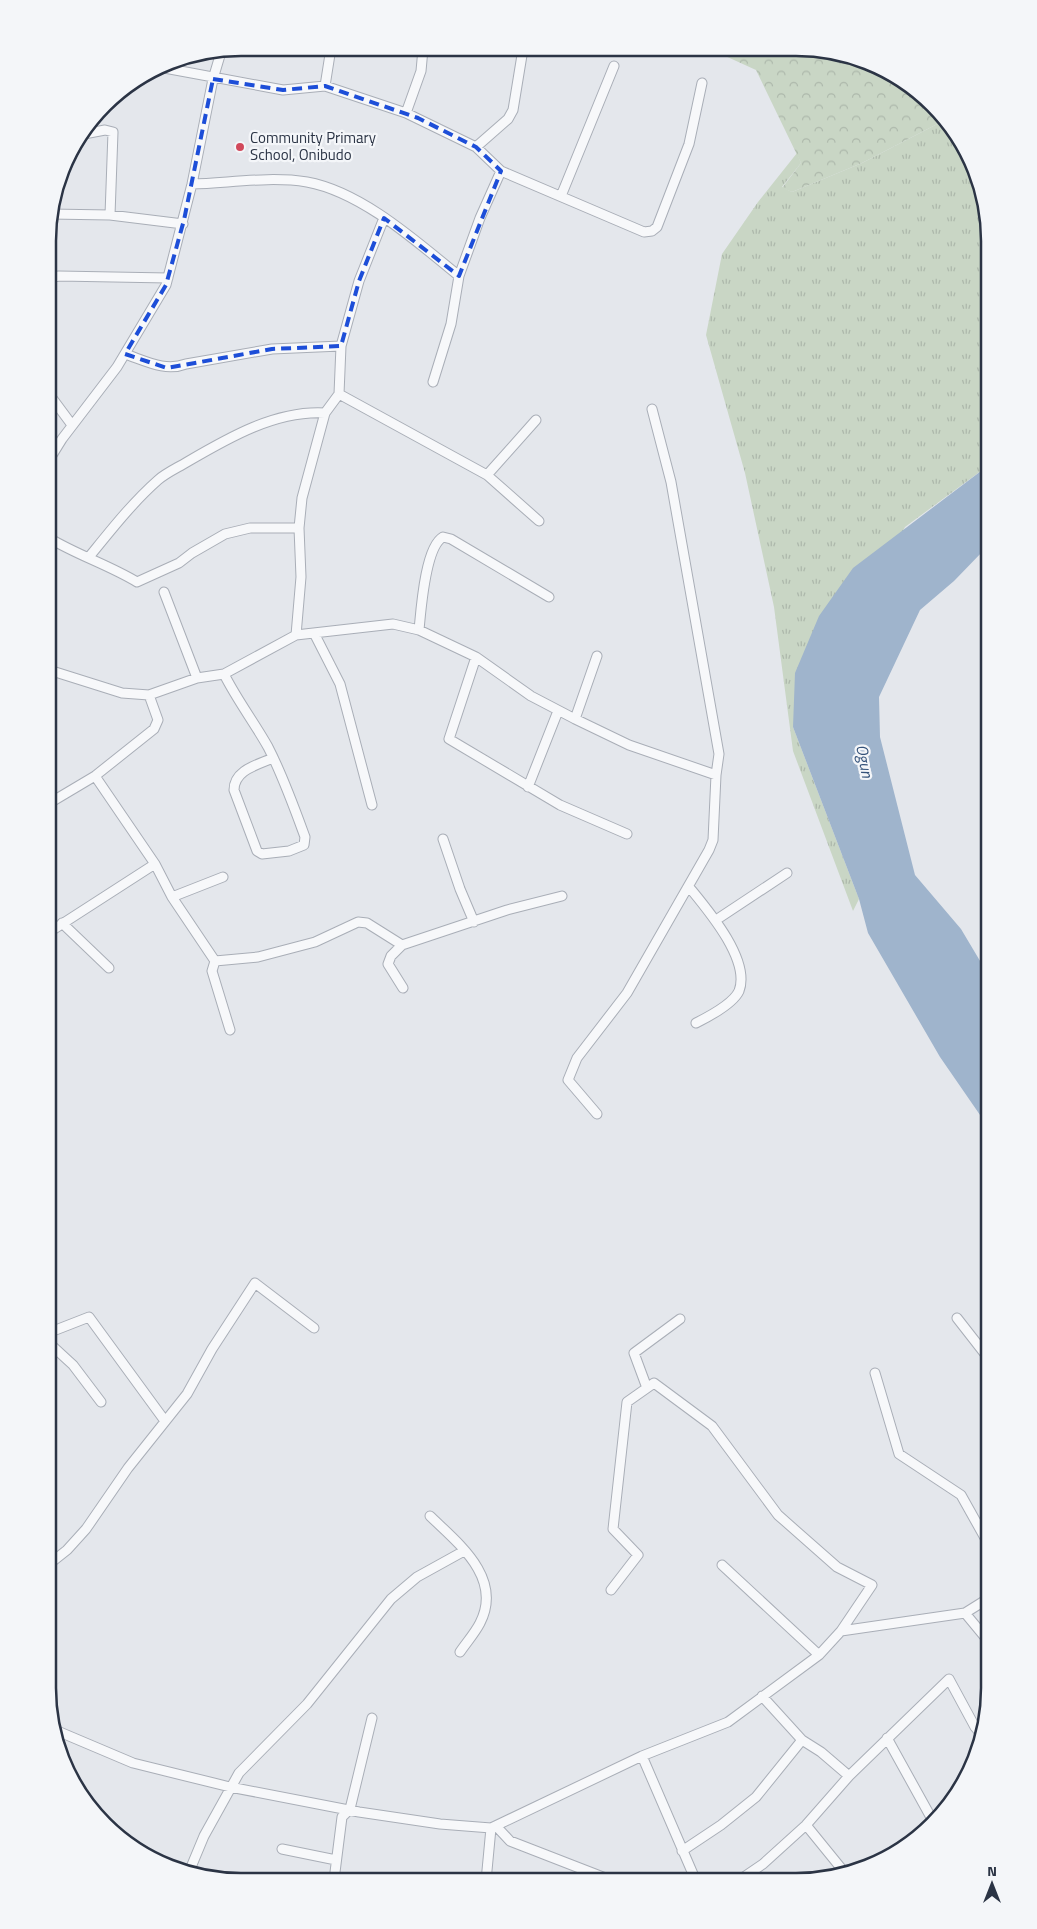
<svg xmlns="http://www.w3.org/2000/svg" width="1037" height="1929" font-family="'Titillium Web',sans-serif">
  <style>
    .grass { fill: url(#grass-tufts) }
    .forest { fill: url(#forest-crowns) }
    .water { fill: #9fb4cc }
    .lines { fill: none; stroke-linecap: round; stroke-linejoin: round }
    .minor-casing { stroke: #a9aeb7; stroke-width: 11 }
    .minor { stroke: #f7f8fa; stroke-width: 9 }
    .marked { fill: none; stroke: #1d4ed8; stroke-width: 4; stroke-dasharray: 10 6; stroke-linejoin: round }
    .poi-dot { fill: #d1495b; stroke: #f4f6f9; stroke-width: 2 }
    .labels { text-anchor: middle; stroke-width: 4.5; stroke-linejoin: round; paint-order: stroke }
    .poi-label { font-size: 15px; fill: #2b3445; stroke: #f4f6f9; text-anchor: start }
    .water-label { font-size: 16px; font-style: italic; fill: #34527a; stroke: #f4f6f9 }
    .rim { fill: none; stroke: #2b3445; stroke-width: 2.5 }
  </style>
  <defs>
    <pattern id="grass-tufts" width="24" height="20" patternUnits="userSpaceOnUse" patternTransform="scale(1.25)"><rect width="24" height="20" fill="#c9d6c5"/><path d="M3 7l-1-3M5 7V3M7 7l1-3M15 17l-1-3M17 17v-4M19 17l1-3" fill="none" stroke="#adb8ab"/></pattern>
    <pattern id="forest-crowns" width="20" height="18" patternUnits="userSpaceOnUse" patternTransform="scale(1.25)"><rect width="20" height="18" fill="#c9d6c5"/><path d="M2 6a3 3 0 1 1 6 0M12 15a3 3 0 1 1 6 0" fill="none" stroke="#adb8ab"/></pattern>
  </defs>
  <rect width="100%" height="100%" fill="#e4e7ec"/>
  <path class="grass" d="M945,120L957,134L979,179L989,241V465L905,527L793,727L859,899L853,911L793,751L774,607L745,473L706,335L722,254L758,202L797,153L801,163L782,187L792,192L862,163Z"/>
  <path class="forest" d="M712,50L833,51L882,68L924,96L945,120L862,163L792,192L782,188L801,163L756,70Z"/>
  <path class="water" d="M989,465V547L985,549L954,581L920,610L879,697L880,737L915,875L961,929L989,976V1128L940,1057L868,933L859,899L793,727L795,673L819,616L853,568Z"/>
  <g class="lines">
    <defs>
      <path id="minor" d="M159,67L283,90L325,86L406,113L476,147L501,171L644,232L652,231L657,227L689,144L702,83
        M325,86L331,48
        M406,113L421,71L423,49
        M84,134L105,130L113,132L110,215
        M476,147L508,119L513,110L523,49
        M192,184C229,183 270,176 307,182C362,192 417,242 459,276
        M561,196L614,66
        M50,214L110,215L183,224
        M49,278L59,276L168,278
        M125,354C146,361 165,372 186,364L272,349L341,346
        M433,382L451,324L459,276L480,218L501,171
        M49,394L72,425
        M339,394L487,475L539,521
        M49,460L62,439L117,367L166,285L192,184L213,79L221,52
        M487,475L536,420
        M49,538C77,555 109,565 137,582L179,563L192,553L225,534L250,528H299
        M89,557C111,530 132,503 158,480C166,473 177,468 187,462C228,438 276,410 325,413
        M164,592L197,678
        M419,630C421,610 425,547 443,537L451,539L549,597
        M314,633L340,684L372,805
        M296,635L301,577L299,528L302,498L325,413L339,394L341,346L359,281L384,218
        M476,657L449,739L560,805L627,834
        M49,670L122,693L149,695L197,678L224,674L296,635L393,624L419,630L476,657L531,696L575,719L629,745L716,775
        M224,674C237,700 254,722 268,747C283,776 294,807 305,837L304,845L289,851L262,854L257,851L234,790C234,770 257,765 273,758
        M575,719L597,656
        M95,776L155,864L172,897L215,961
        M528,787L558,711
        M48,807L53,801L95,776L154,729L158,720L149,695
        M443,839L460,889L474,922
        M689,887C707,909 751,960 739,991C733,1004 708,1017 696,1023
        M172,897L223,877
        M716,920L787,873
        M62,923L109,968
        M48,933L155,864
        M215,961L258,957L315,942L358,922L367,923L402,945
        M215,961L212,971L230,1030
        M403,988L388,964L391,956L402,945L507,910L562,896
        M597,1114L568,1080L577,1058L627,993L709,850L713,840L716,775L719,754L671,482L652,409
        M957,1318L989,1359
        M48,1333L89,1317L165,1421
        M48,1342L73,1365L101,1402
        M875,1373L899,1454L961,1495L989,1545
        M647,1388L634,1353L680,1319
        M430,1516C459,1544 503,1578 480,1623C475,1633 466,1643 460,1652
        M48,1565L67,1550L86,1529L128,1468L187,1394L212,1349L255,1283L314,1328
        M722,1565L819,1655
        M965,1613L989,1642
        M841,1631L965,1613L989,1598
        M762,1696L802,1740L821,1752L849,1776
        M55,1730L133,1763L230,1787L359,1812L440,1824L491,1828L642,1756L728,1722L819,1655L841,1631L872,1585L837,1567L778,1515L712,1426L654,1383L627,1402L613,1529L638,1555L611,1590
        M887,1738L933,1821
        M642,1756L696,1881
        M806,1825L845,1873
        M496,1826L510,1841L613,1881
        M282,1849L336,1860
        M682,1851L721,1825L756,1797L802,1740
        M189,1872L204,1836L239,1773L307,1704L391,1599L417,1577L464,1551
        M334,1880L342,1817L350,1809L372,1718
        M486,1881L491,1828
        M738,1881L763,1864L806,1825L849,1776L949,1679L975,1727L981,1734"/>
    </defs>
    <use href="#minor" class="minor-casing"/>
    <use href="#minor" class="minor"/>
  </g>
  <path class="marked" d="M213,79L283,90L325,86L418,118L476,147L501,171L459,276L384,218L359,281L341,346L272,349L167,368L125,354L166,285L184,220Z"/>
  <circle class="poi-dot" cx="240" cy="147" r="5"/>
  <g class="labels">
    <g class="poi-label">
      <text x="250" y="143">Community Primary<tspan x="250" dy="17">School, Onibudo</tspan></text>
    </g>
    <g class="water-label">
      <text transform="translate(865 761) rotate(79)" y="6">Ogun</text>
    </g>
  </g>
  <path d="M0 0H1037V1929H0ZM241 56H796A185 185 0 0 1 981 241V1688A185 185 0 0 1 796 1873H241A185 185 0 0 1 56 1688V241A185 185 0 0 1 241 56Z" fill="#f4f6f9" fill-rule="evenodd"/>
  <path class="rim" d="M241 56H796A185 185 0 0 1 981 241V1688A185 185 0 0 1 796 1873H241A185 185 0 0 1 56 1688V241A185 185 0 0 1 241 56Z"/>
  <g transform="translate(992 1884)" stroke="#f4f6f9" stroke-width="4" paint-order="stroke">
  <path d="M0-4L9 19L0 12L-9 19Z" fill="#2b3445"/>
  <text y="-8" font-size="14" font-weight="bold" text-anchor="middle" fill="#2b3445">N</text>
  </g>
</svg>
